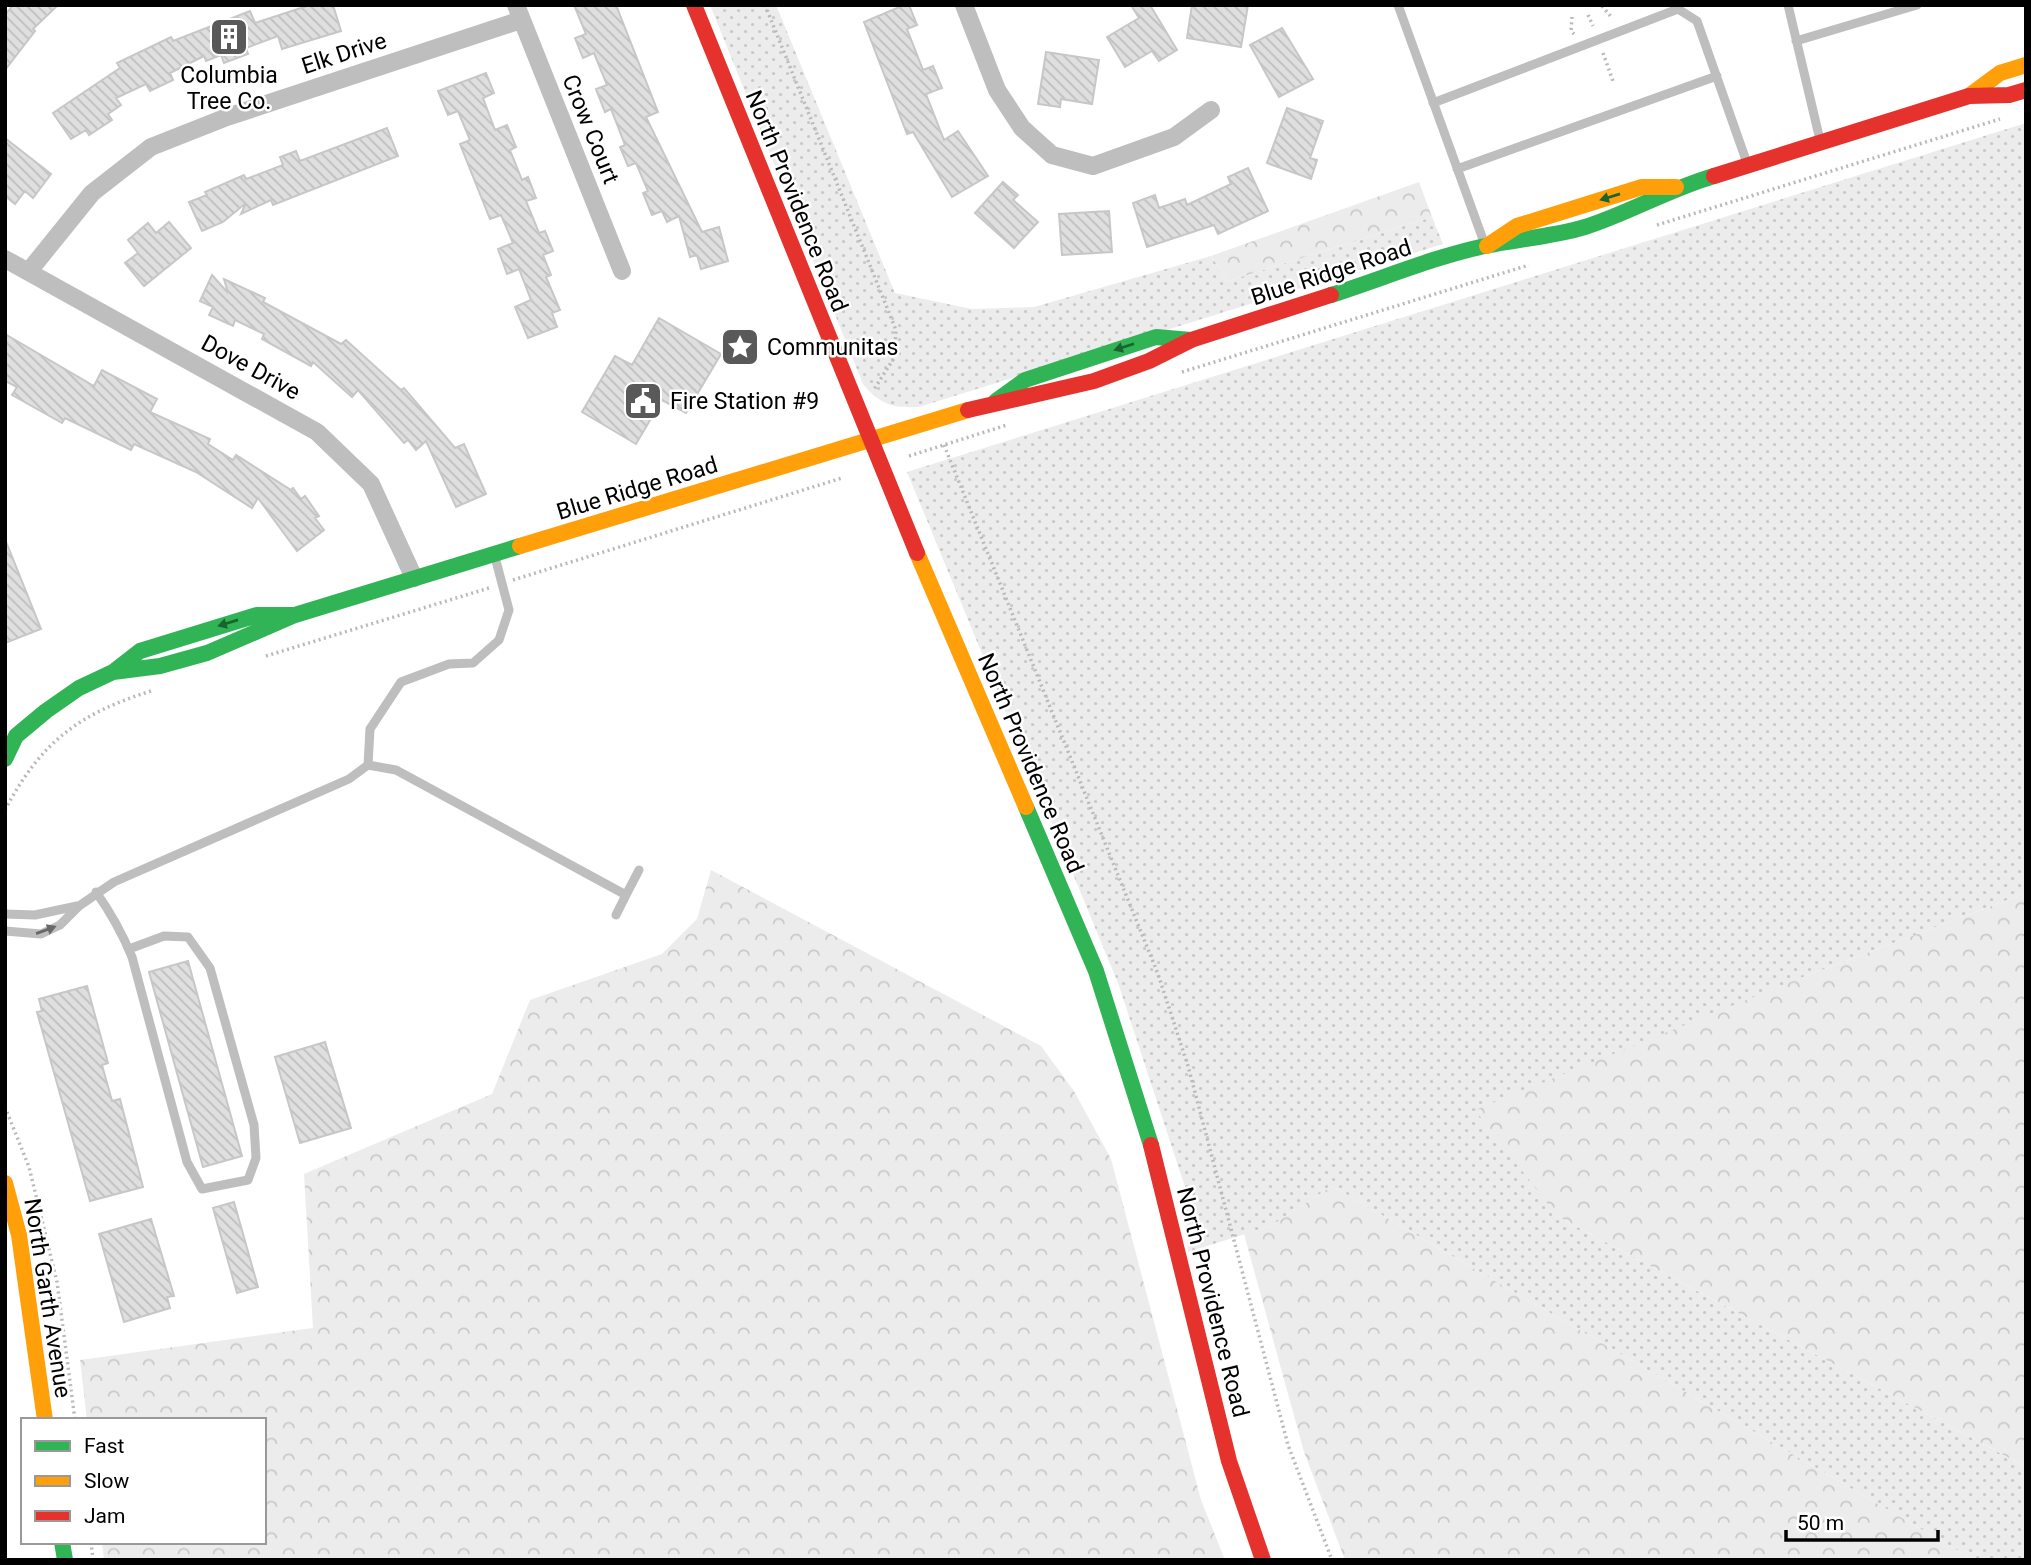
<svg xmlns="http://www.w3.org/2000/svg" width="2031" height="1565" font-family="Roboto,sans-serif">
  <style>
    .green { fill: url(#green-dots) }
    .forest { fill: url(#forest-crowns) }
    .building { fill: url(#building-back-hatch); stroke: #c7c7c7; stroke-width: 2 }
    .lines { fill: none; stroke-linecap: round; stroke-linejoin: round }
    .path { stroke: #b9b9b9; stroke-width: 3.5; stroke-dasharray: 2 3.5; stroke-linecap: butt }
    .lane { stroke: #bebebe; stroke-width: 9 }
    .street { stroke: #bebebe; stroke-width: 18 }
    .fast { stroke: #30b455; stroke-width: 16 }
    .slow { stroke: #ff9f0a; stroke-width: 16 }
    .jam { stroke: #e5322d; stroke-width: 16 }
    .oneway { fill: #1a632f }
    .oneway2 { fill: #686868 }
    .labels { text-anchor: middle; stroke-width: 5; stroke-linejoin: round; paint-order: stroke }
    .street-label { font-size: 23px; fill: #000; stroke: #fff }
    .poi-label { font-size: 23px; fill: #000; stroke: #fff; text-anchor: start }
  </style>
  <defs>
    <pattern id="green-dots" width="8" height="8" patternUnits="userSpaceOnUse" patternTransform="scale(1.75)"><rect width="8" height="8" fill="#ececec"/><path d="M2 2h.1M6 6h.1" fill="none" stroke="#c9c9c9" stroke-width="1.8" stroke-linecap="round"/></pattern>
    <pattern id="forest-crowns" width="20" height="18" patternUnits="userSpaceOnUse" patternTransform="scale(1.75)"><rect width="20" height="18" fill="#ececec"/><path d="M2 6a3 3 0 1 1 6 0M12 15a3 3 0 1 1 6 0" fill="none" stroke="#c9c9c9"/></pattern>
    <pattern id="building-back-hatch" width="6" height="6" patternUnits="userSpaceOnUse" patternTransform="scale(1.75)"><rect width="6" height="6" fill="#dfdfdf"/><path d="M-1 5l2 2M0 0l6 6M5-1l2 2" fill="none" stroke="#bebebe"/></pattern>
  </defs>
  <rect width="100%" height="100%" fill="#fff"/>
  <path class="green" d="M710,5H776L895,293L972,309L1034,307L1211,256L1228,281L1432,217L1443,244L919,407C893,408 880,405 863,384Z
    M2026,123V893L1798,979L1557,1216L2026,1467V1560H1974L1332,1186L1271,1226L1188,1252L1186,1190L1118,983L907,472Z"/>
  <path class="forest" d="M1419,182L1432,217L1228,281L1211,256Z
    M711,870L1041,1046L1074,1091L1111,1159L1201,1500L1225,1560H104L102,1542H264V1420H87L80,1360L313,1328L304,1174L492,1094L530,1000L662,954L697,919Z
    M2026,893V1467L1557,1216L1475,1110L1798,979Z
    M1332,1186L1974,1560H1345L1304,1452L1244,1234L1271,1226Z"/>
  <path class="building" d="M13,5H58L33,29L35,31L5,70V15Z
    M310,5H333L341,31L282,49L278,36L246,48L248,54L224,63L221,55L206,61L204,56L170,73L173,80L150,91L146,84L116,98L121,105L108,114L112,120L89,135L86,130L71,139L53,113L120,68L117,63L171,37L173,41L250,11L255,23Z
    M574,5H616L658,112L646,117L702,232L719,227L728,261L701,269L697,255L690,257L679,216L667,222L662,211L652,215L643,193L648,191L636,163L628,166L620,147L625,145L611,109L605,112L596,89L607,85L594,53L583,58L575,38L586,34Z
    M904,5H909L917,25L907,29L923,70L933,66L942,88L926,94L944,140L958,131L988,176L952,197L913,132L907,134L864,22Z
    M1131,5H1150L1177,50L1159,61L1152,51L1125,67L1107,37L1139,18Z
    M1192,5H1248L1241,47L1187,38Z
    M1282,28L1313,79L1279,97L1250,45Z
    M1046,52L1099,60L1092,104L1061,99L1060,107L1038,104Z
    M486,73L494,93L483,98L495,130L507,125L516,147L510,150L522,180L528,177L536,198L526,201L539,233L545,231L553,251L543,255L551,275L546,277L560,310L552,313L557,327L528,338L515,307L531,300L519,269L507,274L498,249L513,243L501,215L490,219L460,144L470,140L458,111L448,115L438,91Z
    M1287,108L1323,121L1310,158L1317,160L1311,179L1267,163Z
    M387,128L398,156L273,205L271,200L241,214L246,203L223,222L202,231L189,202L207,195L205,192L244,175L246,179L283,165L280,157L296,151L300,161Z
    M5,138L51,174L33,198L25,191L15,204L5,196Z
    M1248,168L1268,211L1218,234L1214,225L1147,247L1133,203L1155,195L1159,208L1185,199L1187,205L1231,184L1228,177Z
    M1003,182L1018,195L1013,200L1038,222L1014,248L975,213Z
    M1109,211L1112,252L1062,255L1059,214Z
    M169,222L191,248L144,286L125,263L138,253L128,240L148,223L156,233Z
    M212,275L228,293L224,279L265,298L263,302L341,344L346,340L401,390L404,388L455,448L464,444L486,494L456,507L426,441L416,450L408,440L404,443L358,390L352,397L313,362L311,366L262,339L264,334L235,320L233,326L209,315L213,307L200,301Z
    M659,318L721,354L686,413L662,400L636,444L582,412L615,356L632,365Z
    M5,334L94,386L102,370L157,399L150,412L210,439L208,444L233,460L236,455L291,490L293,488L301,499L305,496L319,516L315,518L324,530L297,551L258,498L252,508L196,472L134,444L131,450L65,418L62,423L12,395L17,387L5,381Z
    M5,539L41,629L5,643Z
    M188,961L242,1156L203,1167L149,972Z
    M87,986L108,1063L102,1065L112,1101L120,1099L143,1187L90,1201L37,1012L42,1011L39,999Z
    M325,1042L351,1128L300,1143L275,1057Z
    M234,1202L258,1287L237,1293L213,1208Z
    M151,1219L174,1296L167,1297L170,1308L124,1322L99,1234Z"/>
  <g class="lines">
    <path class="path" d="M765,5L896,330L894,358L873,391
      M1602,6L1612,18
      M1588,15L1593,26
      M1572,17L1571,31L1574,34
      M1603,53L1613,81
      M1657,225L2000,119
      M1182,372L1529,265
      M944,445L1158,974L1188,1066L1288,1445L1332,1560
      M909,456L1007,425
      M513,580L842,478
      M266,656L489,588
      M5,810C41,742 78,714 151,691
      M5,1107L29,1167L57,1282L75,1420
      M91,1542L93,1560"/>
    <path class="lane" d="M1398,5L1485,245
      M1788,5L1820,140
      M1796,41L1917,5
      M1433,103L1678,9L1697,21L1747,163
      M1457,169L1717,76
      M368,765L396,770L626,895L639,870
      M96,892C111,913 122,933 132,957L187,1162L202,1189L248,1180L256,1158L254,1125L210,968L188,937L164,936L129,949
      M5,914L35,915L77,906
      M616,915L626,895
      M5,931L41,934L60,925L79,906L114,882L349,779L368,765L370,729L401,682L449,664L473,663L499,640L509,610L495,557"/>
    <path class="street" d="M516,5L622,271
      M964,5L997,90L1022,128L1052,155L1093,166L1174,137L1211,110
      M5,259L317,432L371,484L414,578
      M29,271L92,193L151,147L227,117L521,20"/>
    <path class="fast" d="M1331,295C1382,279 1433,257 1485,246C1518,239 1551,237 1585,227C1629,213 1669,189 1714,176
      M996,401L1025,380L1156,337L1191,340
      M113,672L160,666L207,653L295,615L520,546
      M5,759L16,736L46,711L79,688L113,672L140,651L257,615H295
      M1026,807L1096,971L1151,1145
      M62,1542L65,1560"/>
    <path class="slow" d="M1969,96L2000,73L2026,65
      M1487,246L1517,226L1642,187H1676
      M520,546L968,410
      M917,553L1026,807
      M5,1183L19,1235L45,1420"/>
    <path class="jam" d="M694,5L917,553
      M1714,176L1969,96L2009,95L2026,90
      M968,410L1094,381L1149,361L1191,340L1331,295
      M1151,1145L1229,1461L1263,1560"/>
  </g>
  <defs><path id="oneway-solid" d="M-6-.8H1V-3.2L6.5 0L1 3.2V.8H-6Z" transform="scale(1.75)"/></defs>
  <g class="oneway">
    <use href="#oneway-solid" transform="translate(1610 197) rotate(163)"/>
    <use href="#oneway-solid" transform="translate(1124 347) rotate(162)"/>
    <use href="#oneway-solid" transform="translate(228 623) rotate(163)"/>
  </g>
  <use class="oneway2" href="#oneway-solid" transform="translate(46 930) rotate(-20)"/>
  <defs>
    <symbol id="building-square" viewBox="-11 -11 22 22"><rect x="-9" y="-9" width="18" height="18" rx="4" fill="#595959" stroke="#fff"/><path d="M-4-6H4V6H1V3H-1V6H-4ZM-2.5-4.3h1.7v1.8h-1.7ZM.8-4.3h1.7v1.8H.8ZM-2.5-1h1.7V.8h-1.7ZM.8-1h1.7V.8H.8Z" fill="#fff"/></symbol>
    <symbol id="sight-square" viewBox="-11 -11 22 22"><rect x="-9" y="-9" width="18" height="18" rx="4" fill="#595959" stroke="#fff"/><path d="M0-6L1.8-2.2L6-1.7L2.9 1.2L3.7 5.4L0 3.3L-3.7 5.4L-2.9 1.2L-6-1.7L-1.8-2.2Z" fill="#fff"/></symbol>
    <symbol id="civic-square" viewBox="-11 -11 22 22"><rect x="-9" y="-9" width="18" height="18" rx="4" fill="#595959" stroke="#fff"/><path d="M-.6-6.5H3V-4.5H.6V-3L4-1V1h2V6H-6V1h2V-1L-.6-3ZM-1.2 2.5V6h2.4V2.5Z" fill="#fff"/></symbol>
  </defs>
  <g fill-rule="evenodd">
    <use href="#building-square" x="207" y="15" width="44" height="44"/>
    <use href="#sight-square" x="718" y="325" width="44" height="44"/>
    <use href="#civic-square" x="621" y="379" width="44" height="44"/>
  </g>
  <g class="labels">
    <g class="street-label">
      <text transform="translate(344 53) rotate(-18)" y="8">Elk Drive</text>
      <text transform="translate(591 129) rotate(68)" y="8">Crow Court</text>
      <text transform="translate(797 201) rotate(68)" y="8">North Providence Road</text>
      <text transform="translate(1331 272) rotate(-18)" y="8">Blue Ridge Road</text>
      <text transform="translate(251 367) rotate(29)" y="8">Dove Drive</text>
      <text transform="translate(637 488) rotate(-17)" y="8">Blue Ridge Road</text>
      <text transform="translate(1031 763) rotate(67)" y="8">North Providence Road</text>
      <text transform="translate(48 1298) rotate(81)" y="8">North Garth Avenue</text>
      <text transform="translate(1213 1302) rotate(76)" y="8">North Providence Road</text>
    </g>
    <g class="poi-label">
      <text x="229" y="83" text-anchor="middle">Columbia<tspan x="229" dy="26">Tree Co.</tspan></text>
      <text x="767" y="355">Communitas</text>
      <text x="670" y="409">Fire Station #9</text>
    </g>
  </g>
  <rect width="2031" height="1565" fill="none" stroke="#000000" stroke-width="14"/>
  <rect x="21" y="1418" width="245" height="126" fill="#ffffff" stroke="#999999" stroke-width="2"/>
  <rect x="35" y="1441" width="35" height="10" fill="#30b455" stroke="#999999" stroke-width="2"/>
  <text x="84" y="1453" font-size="21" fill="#000000">Fast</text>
  <rect x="35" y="1476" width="35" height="10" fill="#ff9f0a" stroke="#999999" stroke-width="2"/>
  <text x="84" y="1488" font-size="21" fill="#000000">Slow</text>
  <rect x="35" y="1511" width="35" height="10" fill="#e5322d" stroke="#999999" stroke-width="2"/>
  <text x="84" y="1523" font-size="21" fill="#000000">Jam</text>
  <path d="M1786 1530v10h152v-10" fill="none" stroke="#000000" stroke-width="3.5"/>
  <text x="1797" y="1530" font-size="21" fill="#000000" stroke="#ffffff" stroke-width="5" paint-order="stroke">50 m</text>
</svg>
